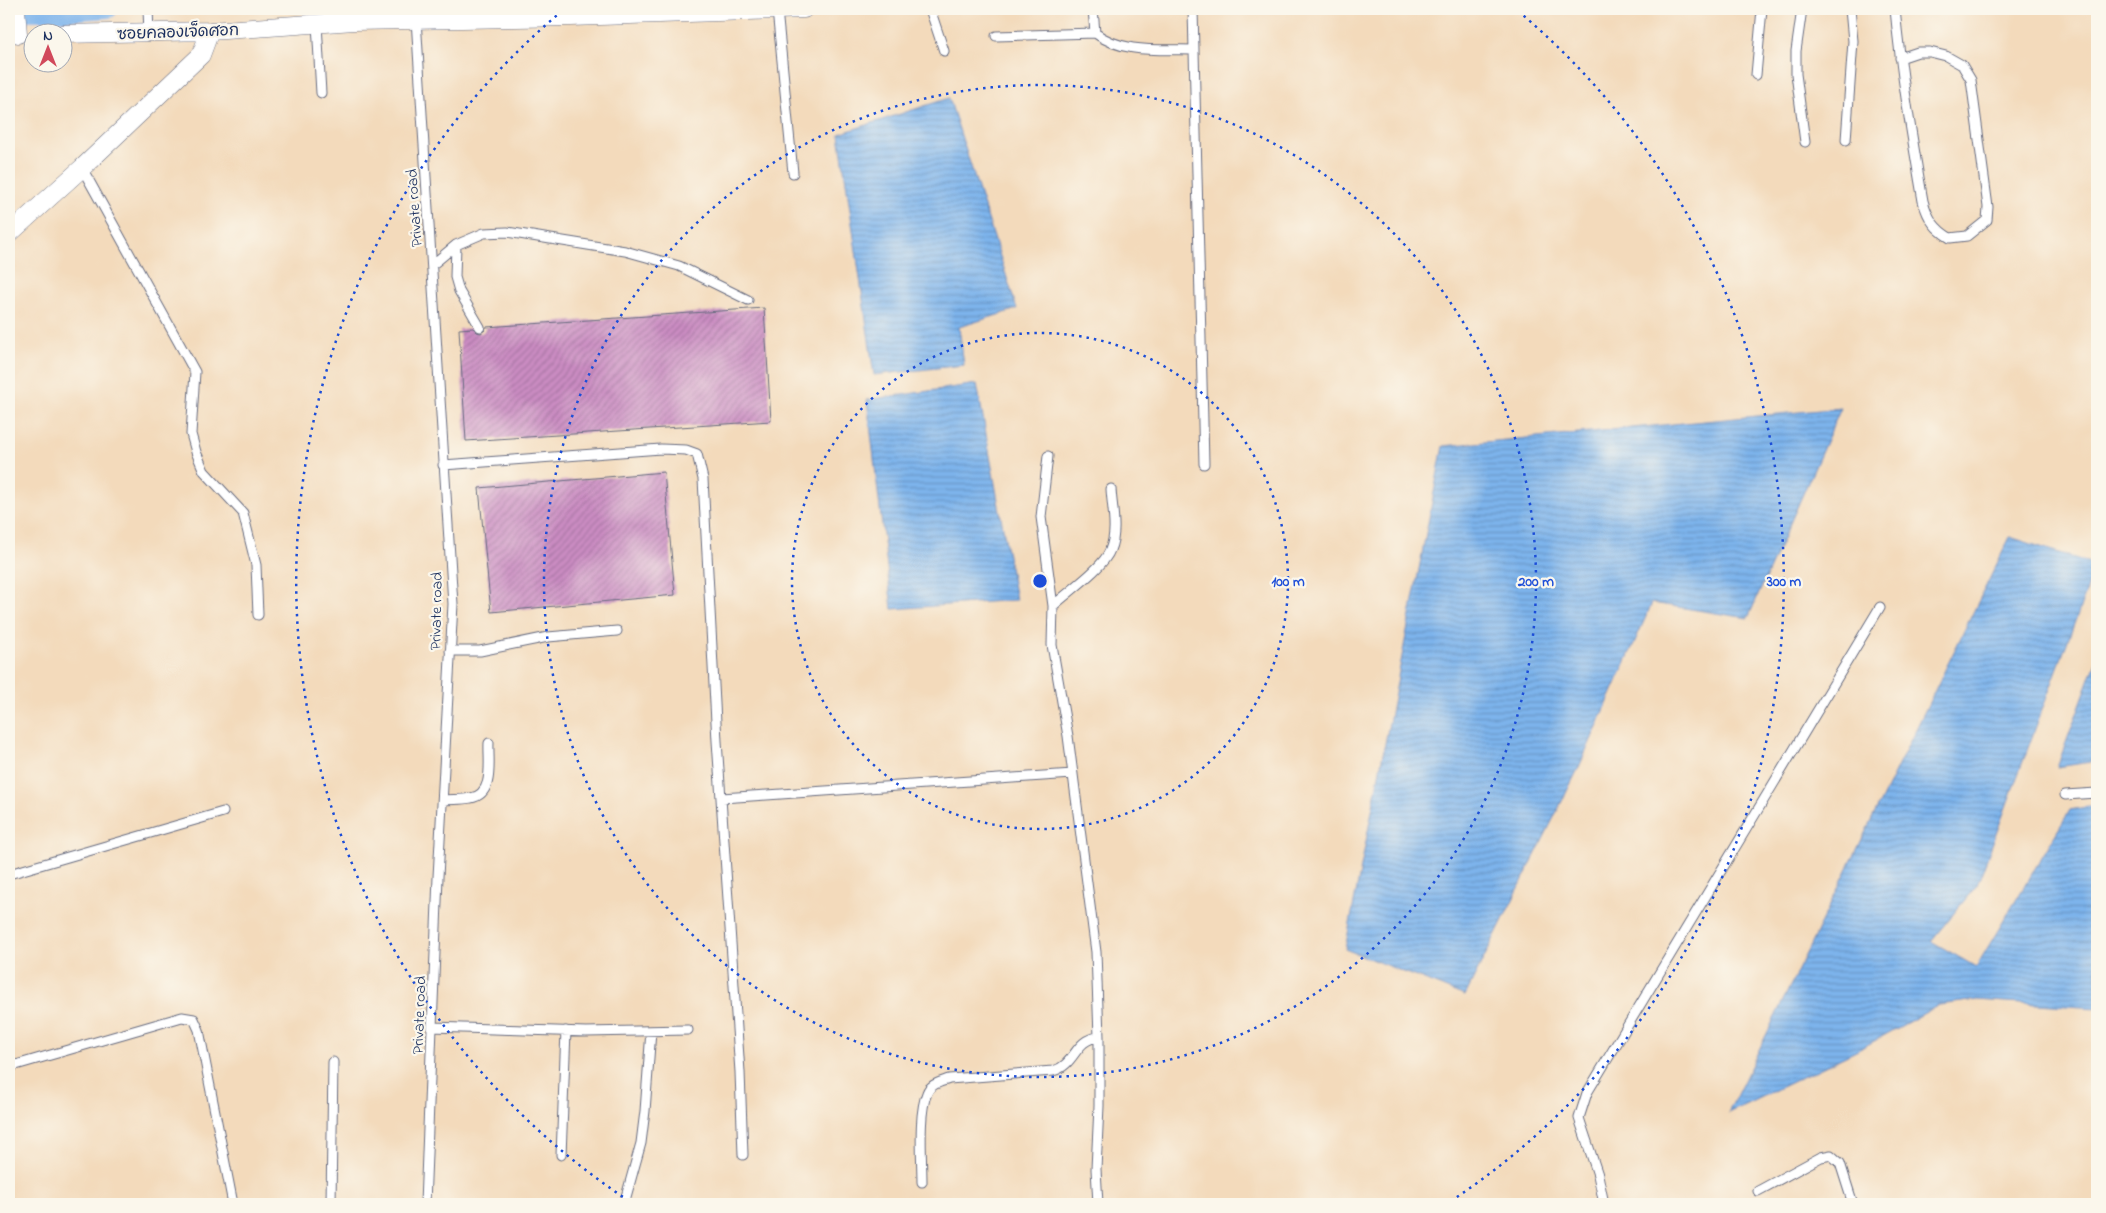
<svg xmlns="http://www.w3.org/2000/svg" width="2106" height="1213" font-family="'Indie Flower','Playpen Sans Thai',sans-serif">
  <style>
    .water { fill: url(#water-rules); stroke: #4c72a5 }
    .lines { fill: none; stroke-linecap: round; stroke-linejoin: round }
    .canal { stroke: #7db4ec; stroke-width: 18 }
    .building { fill: url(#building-hatch) }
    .lane-casing { stroke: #676b7f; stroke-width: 11 }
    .street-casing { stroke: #676b7f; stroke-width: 19 }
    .lane { stroke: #fff; stroke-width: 9 }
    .street { stroke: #fff; stroke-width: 18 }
    .ring { fill: none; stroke: #1d4ed8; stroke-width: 2.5; stroke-dasharray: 2.5 5 }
    .labels { text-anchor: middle; stroke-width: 4.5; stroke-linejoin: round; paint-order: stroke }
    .street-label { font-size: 16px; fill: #1b2f5e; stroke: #fbf7ec }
    .centre { fill: #1d4ed8; stroke: #fbf7ec; stroke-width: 2.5 }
    .ring-label { font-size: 15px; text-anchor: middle; font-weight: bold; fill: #1d4ed8; stroke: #fbf7ec; stroke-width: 4.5; stroke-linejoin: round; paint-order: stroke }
  </style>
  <defs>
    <pattern id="water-rules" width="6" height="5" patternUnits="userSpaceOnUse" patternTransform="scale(1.25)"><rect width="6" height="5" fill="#7db4ec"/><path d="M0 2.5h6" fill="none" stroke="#6693c2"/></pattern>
    <pattern id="building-hatch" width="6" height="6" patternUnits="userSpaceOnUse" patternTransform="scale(1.25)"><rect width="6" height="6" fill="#cb8cc2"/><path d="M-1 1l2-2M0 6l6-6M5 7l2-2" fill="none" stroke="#a473a1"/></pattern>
  </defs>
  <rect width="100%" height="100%" fill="#fbf7ec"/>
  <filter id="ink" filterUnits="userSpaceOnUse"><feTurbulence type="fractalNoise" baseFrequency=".02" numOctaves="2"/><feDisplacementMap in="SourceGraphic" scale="10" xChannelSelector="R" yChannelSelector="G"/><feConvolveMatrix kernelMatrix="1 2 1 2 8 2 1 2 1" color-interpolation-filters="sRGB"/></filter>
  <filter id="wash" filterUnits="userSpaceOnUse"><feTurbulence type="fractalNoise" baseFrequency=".0096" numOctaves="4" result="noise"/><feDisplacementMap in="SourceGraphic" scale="20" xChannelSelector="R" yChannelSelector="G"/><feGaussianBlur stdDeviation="1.12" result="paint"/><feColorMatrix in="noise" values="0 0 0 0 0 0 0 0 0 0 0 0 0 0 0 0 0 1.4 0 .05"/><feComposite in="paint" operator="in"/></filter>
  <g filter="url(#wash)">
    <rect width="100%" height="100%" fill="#f3dabb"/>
    <path class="water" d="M949,98L1017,309L959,327L964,365L874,375L839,134Z
      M977,384L1016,600L892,609L867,400Z
      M1841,408L1748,618L1652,603L1579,767L1465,996L1345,949L1443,446Z
      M2010,537L2096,565L1977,885L1931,941L1976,967L2070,810L2097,805V1008L1977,1000L1939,1005L1856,1051L1728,1113Z
      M2097,659V761L2057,767Z"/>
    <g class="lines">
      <path class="canal" d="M9,12H65L109,9"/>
    </g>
    <g id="blocks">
      <path class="building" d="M764,308L771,421L466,441L459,329L473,328L477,332L481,333L485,330L486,327Z
        M664,472L675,595L491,612L479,488Z"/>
    </g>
  </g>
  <g filter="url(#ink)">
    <use href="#blocks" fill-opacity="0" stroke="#676b7f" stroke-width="1"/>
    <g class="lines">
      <defs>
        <path id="lane" d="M148,9L149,33
          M930,9L944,51
          M1193,9L1204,464
          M1802,9L1796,51V74L1805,142
          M1895,9C1901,74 1912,137 1923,201C1928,219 1935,229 1950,238L1967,236L1987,220L1988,207L1971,80L1962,65L1946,56L1930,52H1918L1900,58
          M777,10L793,173
          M416,19L453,604L438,877L425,1204
          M317,24L321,93
          M1095,33C1123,54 1160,49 1193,50
          M996,36L1095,33L1093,9
          M1756,75L1762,9
          M1846,140L1853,41L1850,9
          M82,168L195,372L191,434L196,452L204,471L243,513L256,565L258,615
          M456,245L455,277L459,291L480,327
          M432,265L456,245L484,233L507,232L625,251L679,266L748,300
          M1048,456L1041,517L1053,606L1052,645L1068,736L1096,952L1099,1037V1106L1096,1169L1098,1204
          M443,465L661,449L686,450L697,454L703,479L717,741L740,1072L743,1155
          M1053,606C1068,592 1104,567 1110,550C1118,531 1112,508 1111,489
          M450,651H480L548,637L617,631
          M2065,795L2097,793
          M722,798L1073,774
          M443,800C452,799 462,800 471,798C495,794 488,761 489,743
          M9,874L223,812
          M432,1027L586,1032L688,1030
          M9,1067L182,1017L194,1019L199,1030L233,1204
          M561,1155L566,1031
          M922,1182C922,1159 918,1113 927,1093C930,1084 941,1082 949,1079L1053,1071C1076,1065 1074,1039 1099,1037
          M1758,1191L1821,1157L1831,1155L1840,1163L1853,1204
          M331,1204L333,1062
          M624,1204L641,1143L645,1111L651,1031
          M1604,1204L1598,1175L1579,1118L1587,1093L1880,607"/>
        <path id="street" d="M16,9L18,34
          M62,34L210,31L354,21L571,17L804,9
          M9,234L82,168L201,55L210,31"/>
      </defs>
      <use href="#lane" class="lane-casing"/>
      <use href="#street" class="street-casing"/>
      <use href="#lane" class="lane"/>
      <use href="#street" class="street"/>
    </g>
  </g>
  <g class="ring">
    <circle cx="1040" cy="581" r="248"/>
    <circle cx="1040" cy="581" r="496"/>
    <path d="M629 1201A744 744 0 0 1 562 11M1518 11A744 744 0 0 1 1451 1201"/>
  </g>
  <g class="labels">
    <g class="street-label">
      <text transform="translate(178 31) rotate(-2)" y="6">ซอยคลองเจ็ดศอก</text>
      <text transform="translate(413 208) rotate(-94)" y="6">Private road</text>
      <text transform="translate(435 611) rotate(-89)" y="6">Private road</text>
      <text transform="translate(418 1015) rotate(-88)" y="6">Private road</text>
    </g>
  </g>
  <circle cx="1040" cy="581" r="8" class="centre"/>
  <g class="ring-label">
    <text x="1288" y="586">100 m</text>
    <text x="1536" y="586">200 m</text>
    <text x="1784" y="586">300 m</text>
  </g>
  <rect width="2106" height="1213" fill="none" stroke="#fbf7ec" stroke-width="30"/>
  <g transform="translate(48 48)"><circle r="24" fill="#fbf7ec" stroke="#a1a7b3"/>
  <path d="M0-4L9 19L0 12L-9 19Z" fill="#d1495b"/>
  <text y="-8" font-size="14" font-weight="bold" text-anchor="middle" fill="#1b2f5e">N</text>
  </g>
</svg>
